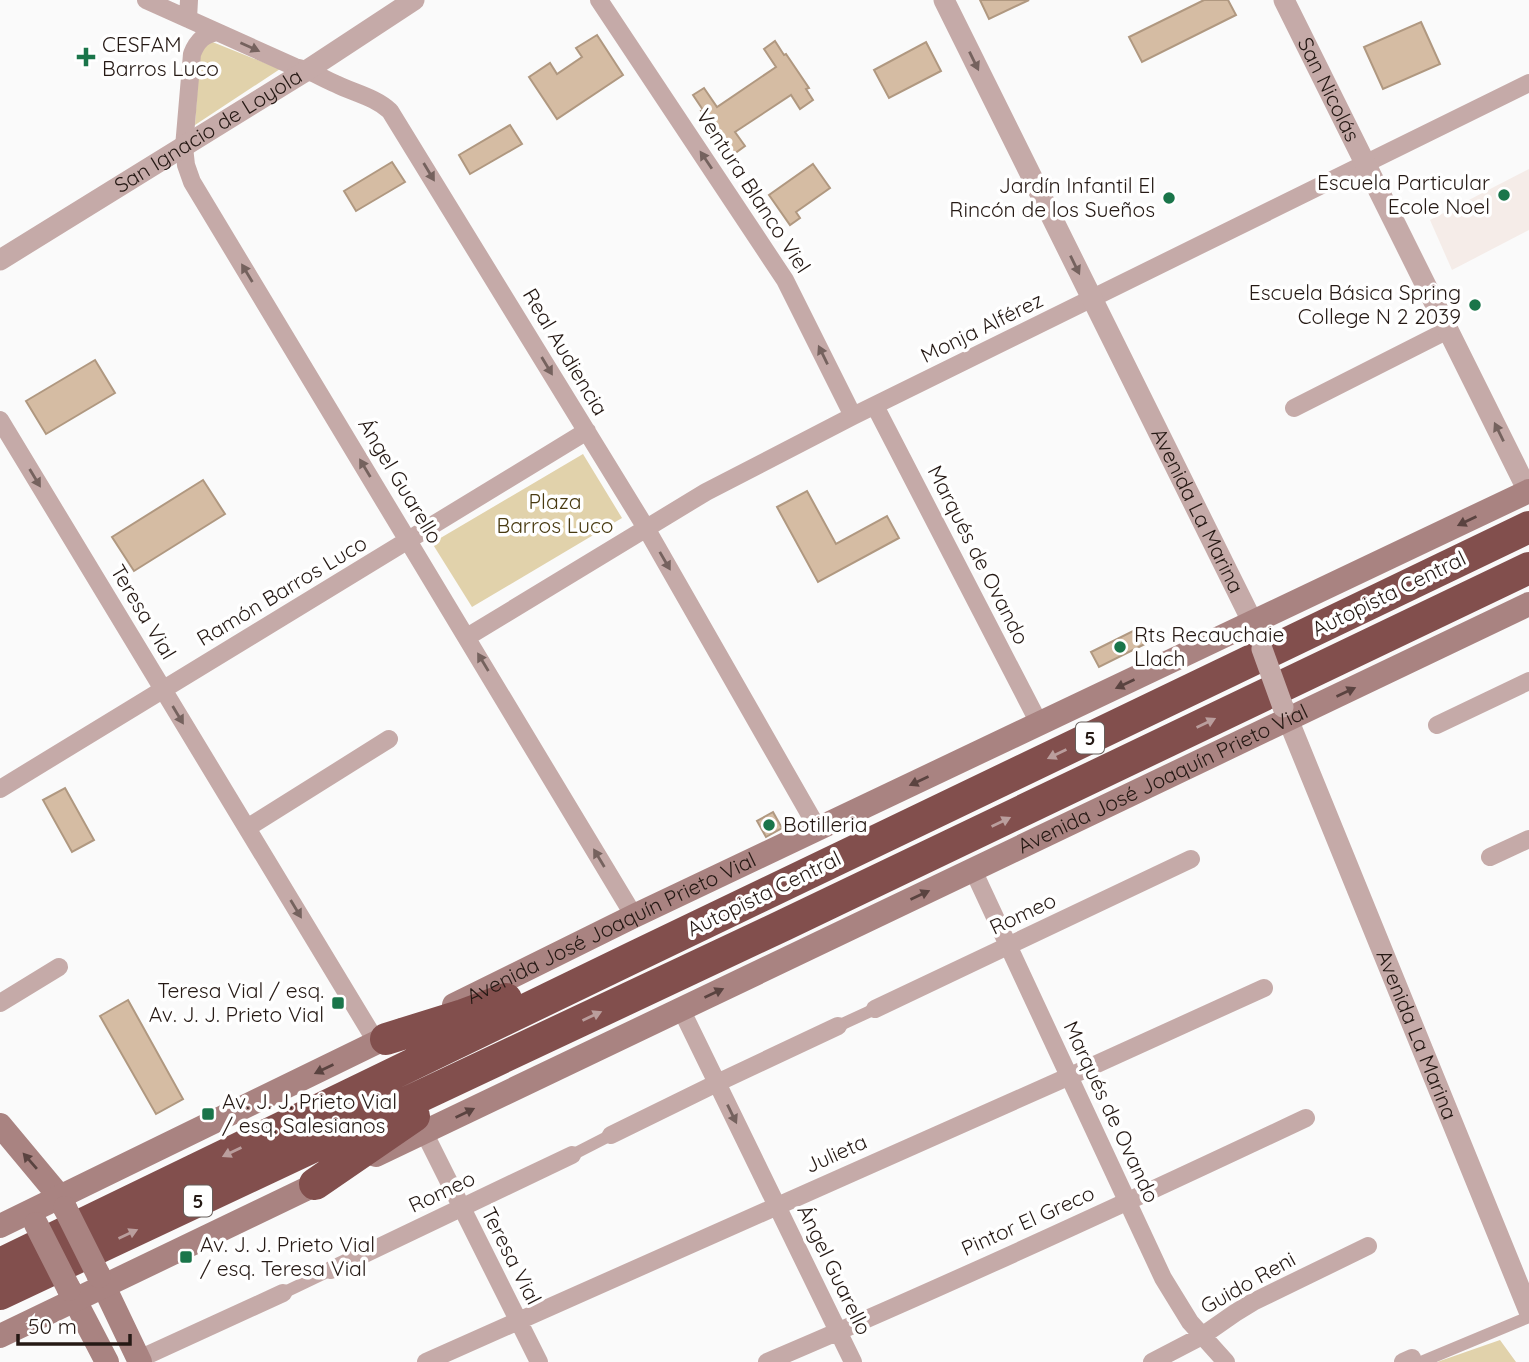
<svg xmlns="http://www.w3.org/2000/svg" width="1529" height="1362" font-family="Quicksand,sans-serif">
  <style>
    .built { fill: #f5ece8 }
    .green { fill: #e1d2ab }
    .building { fill: #d5bca3; stroke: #b09880; stroke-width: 2 }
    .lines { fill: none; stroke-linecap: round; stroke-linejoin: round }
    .pedestrian { stroke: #c5aaa8; stroke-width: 12 }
    .minor { stroke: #c5aaa8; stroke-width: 18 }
    .tertiary { stroke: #c5aaa8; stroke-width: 21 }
    .secondary { stroke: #a98381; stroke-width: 24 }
    .motorway { stroke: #824f4d; stroke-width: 32 }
    .tertiary-bridge { stroke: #c5aaa8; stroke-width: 21 }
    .secondary-bridge { stroke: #a98381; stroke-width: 24 }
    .oneway { fill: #75625e }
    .oneway2 { fill: #5a4340 }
    .oneway3 { fill: #ba9e9d }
    .poi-dot { fill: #1a754a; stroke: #fff; stroke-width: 2.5 }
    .labels { text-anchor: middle; stroke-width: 7; stroke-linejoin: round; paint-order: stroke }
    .shield { fill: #fff; stroke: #665e5a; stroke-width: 2 }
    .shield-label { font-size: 19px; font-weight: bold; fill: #251914 }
    .poi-label { font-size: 21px; fill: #251914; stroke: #fff; text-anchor: start }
    .street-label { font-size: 21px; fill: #251914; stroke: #fff }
    .park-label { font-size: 21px; fill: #483a11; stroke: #fff }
  </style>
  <rect width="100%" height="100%" fill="#fafafa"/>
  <path class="built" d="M1529,169V230L1452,270L1430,220Z"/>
  <path class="green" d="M210,41L280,69L195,125L200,50Z
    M583,454L622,518L472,607L432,543Z
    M1500,1340L1516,1362H1437Z"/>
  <path class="building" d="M980,0H1029L989,19Z
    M1204,0H1228L1236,15L1142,62L1129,37Z
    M1421,22L1440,64L1383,89L1364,47Z
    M597,35L623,75L557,119L529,77L550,63L557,74L582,57L576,48Z
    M775,41L784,55L786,54L809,88L806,89L813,100L800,109L791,95L735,132L745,146L734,154L725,141L723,143L701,111L703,110L693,95L704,88L717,107L776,67L764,49Z
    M926,42L941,71L889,98L874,70Z
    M510,125L522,144L470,174L459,155Z
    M392,162L405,182L356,211L344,191Z
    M813,164L830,188L796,212L800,218L790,225L769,195Z
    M95,360L115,393L46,434L26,401Z
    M203,480L225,514L134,571L112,537Z
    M807,491L836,544L887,516L899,538L818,582L777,507Z
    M1141,627L1149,642L1099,667L1091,652Z
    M65,788L94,840L72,852L43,800Z
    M773,812L782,828L766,837L757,821Z
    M128,1000L183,1099L156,1114L100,1016Z"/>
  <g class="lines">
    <path class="pedestrian" d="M838,1026L875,1009
      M572,1155L611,1135
      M283,1293L331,1270
      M1421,1362L1529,1317"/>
    <path class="minor" d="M146,0L295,67C311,70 321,78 336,84C354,93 375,97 390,111L646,528L818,829
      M599,0L785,280L853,416
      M188,19L189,0
      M217,32C204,34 197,41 192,54L184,147L186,165L192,182L634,916
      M875,406L1040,725
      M1294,408L1448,330
      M0,420L377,1043
      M467,637L706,492L853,416L1529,83
      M1437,725L1529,681
      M0,789L587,431
      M247,828L389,739
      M1490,857L1529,839
      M973,870L1163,1278L1190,1322L1226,1362
      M0,1003L59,967
      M681,1009L853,1362
      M875,1009L1191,859
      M424,1132L539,1362
      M611,1135L717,1083L838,1026
      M331,1270L572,1155
      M139,1359L283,1293
      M426,1362L1088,1068L1264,988
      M767,1362C949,1285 1128,1202 1306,1118
      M1152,1362L1202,1336L1235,1313L1253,1302L1368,1246
      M1403,1362L1412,1358"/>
    <g class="tertiary">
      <path id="s1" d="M944,0L1253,623L1262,649"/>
      <path id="s2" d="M1284,0L1529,493"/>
      <path id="s3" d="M0,260L309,69L414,0"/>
      <path id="s4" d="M1283,707L1529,1311"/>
    </g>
    <g class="secondary">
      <path id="s5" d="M454,1005L634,916L1529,491"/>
      <path d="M0,1125L60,1197L65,1208"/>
      <path id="s6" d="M376,1155L1529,604"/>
      <path d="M0,1226L402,1030"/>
      <path d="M99,1276L140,1362"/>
      <path d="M69,1289L107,1362"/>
      <path d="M0,1336L331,1177"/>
    </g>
    <path class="motorway" d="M386,1039L463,1015L506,999
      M315,1184L414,1116
      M0,1264L634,957L1529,527
      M0,1294L784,925L1529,568"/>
    <path class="tertiary-bridge" d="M1262,649L1283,707"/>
    <path class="secondary-bridge" d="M65,1208L99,1276
      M36,1224L69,1289"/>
  </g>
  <defs><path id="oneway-solid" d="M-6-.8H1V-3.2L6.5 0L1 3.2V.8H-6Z" transform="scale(1.75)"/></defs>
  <g class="oneway">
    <use href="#oneway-solid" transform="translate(250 47) rotate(24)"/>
    <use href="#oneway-solid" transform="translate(974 61) rotate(64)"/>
    <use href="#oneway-solid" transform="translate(706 160) rotate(-124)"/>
    <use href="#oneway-solid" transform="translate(429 172) rotate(59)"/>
    <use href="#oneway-solid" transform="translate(1075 265) rotate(64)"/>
    <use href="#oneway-solid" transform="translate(247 273) rotate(-121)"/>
    <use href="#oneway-solid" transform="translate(823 355) rotate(-116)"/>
    <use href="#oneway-solid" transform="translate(547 366) rotate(59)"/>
    <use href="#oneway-solid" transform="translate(1499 432) rotate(-116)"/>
    <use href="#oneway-solid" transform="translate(365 468) rotate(-121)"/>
    <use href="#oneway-solid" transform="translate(35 478) rotate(59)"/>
    <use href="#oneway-solid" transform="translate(665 561) rotate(60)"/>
    <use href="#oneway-solid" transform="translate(483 662) rotate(-121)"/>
    <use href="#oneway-solid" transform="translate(178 715) rotate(59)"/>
    <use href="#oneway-solid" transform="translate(599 858) rotate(-121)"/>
    <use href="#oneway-solid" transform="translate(296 909) rotate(59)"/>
    <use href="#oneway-solid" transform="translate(732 1114) rotate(64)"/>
  </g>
  <g class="oneway2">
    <use href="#oneway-solid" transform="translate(1467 521) rotate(154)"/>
    <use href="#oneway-solid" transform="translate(1125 684) rotate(155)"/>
    <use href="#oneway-solid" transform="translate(1346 692) rotate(-25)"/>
    <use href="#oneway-solid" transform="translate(919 781) rotate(155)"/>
    <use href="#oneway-solid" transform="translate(920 895) rotate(-25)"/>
    <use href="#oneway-solid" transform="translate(714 993) rotate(-25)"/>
    <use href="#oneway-solid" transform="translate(324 1069) rotate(154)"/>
    <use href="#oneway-solid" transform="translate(465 1113) rotate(-26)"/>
    <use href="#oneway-solid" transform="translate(30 1161) rotate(-131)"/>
  </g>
  <g class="oneway3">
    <use href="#oneway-solid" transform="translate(1206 723) rotate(-26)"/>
    <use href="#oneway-solid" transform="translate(1057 754) rotate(154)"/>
    <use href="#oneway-solid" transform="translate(1001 822) rotate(-26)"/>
    <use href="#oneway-solid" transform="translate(592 1016) rotate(-25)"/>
    <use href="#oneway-solid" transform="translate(232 1152) rotate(154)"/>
    <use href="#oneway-solid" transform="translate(128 1234) rotate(-25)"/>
  </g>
  <g class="poi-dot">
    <path d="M82.5 46.5h7v7h7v7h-7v7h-7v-7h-7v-7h7z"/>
    <circle cx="1504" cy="195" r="7"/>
    <circle cx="1169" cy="198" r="7"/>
    <circle cx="1475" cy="305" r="7"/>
    <circle cx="1120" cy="647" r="7"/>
    <circle cx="769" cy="825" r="7"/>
    <rect x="331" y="996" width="14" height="14" rx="3.5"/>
    <rect x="201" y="1107" width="14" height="14" rx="3.5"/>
    <rect x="179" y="1250" width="14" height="14" rx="3.5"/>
  </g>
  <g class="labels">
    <g class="shield">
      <rect x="1076" y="722.5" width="28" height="31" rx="5"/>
      <rect x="184" y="1185.5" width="28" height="31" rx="5"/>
    </g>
    <g class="shield-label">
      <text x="1090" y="745">5</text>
      <text x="198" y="1208">5</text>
    </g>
    <g class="poi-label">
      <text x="102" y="52">CESFAM<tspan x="102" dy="24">Barros Luco</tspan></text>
      <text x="1490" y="190" text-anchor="end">Escuela Particular<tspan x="1490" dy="24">Ecole Noel</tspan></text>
      <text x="1155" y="193" text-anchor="end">Jardín Infantil El<tspan x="1155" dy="24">Rincón de los Sueños</tspan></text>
      <text x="1461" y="300" text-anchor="end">Escuela Básica Spring<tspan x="1461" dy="24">College N 2 2039</tspan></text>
      <text x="1134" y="642">Rts Recauchaie<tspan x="1134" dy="24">Llach</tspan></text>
      <text x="783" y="832">Botilleria</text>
      <text x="324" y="998" text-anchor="end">Teresa Vial / esq.<tspan x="324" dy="24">Av. J. J. Prieto Vial</tspan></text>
      <text x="222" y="1109">Av. J. J. Prieto Vial<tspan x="222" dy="24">/ esq. Salesianos</tspan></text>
      <text x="200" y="1252">Av. J. J. Prieto Vial<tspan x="200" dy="24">/ esq. Teresa Vial</tspan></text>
    </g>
    <g class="street-label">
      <text dy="7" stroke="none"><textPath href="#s2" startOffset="100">San Nicolás</textPath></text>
      <text dy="7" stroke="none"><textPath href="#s3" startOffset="245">San Ignacio de Loyola</textPath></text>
      <text transform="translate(753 191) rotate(57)" y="7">Ventura Blanco Viel</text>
      <text transform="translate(982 328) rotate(-26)" y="7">Monja Alférez</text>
      <text transform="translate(565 352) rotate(59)" y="7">Real Audiencia</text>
      <text transform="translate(400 481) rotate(59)" y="7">Ángel Guarello</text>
      <text dy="7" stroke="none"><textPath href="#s1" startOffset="570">Avenida La Marina</textPath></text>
      <text transform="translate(978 555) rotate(63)" y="7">Marqués de Ovando</text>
      <text transform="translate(282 591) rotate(-31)" y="7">Ramón Barros Luco</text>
      <text transform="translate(1389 594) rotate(-26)" y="7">Autopista Central</text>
      <text transform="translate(143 612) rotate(59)" y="7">Teresa Vial</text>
      <text dy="7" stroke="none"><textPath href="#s6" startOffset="872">Avenida José Joaquín Prieto Vial</textPath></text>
      <text transform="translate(764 894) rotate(-26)" y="7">Autopista Central</text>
      <text transform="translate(1023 914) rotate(-25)" y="7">Romeo</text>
      <text dy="7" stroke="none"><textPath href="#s5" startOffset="175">Avenida José Joaquín Prieto Vial</textPath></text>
      <text dy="7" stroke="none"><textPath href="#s4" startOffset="354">Avenida La Marina</textPath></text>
      <text transform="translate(1111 1112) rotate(65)" y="7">Marqués de Ovando</text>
      <text transform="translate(836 1154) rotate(-24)" y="7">Julieta</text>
      <text transform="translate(442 1192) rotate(-25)" y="7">Romeo</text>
      <text transform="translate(1028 1221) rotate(-24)" y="7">Pintor El Greco</text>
      <text transform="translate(511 1256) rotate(63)" y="7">Teresa Vial</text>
      <text transform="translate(834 1270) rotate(64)" y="7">Ángel Guarello</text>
      <text transform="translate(1248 1283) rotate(-29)" y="7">Guido Reni</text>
    </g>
    <g class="park-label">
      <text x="555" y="509">Plaza<tspan x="555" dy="24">Barros Luco</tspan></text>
    </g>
  </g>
  <path d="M18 1334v10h112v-10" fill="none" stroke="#251914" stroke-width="3.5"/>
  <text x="28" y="1334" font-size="21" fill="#251914" stroke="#ffffff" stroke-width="5" paint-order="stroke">50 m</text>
</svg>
